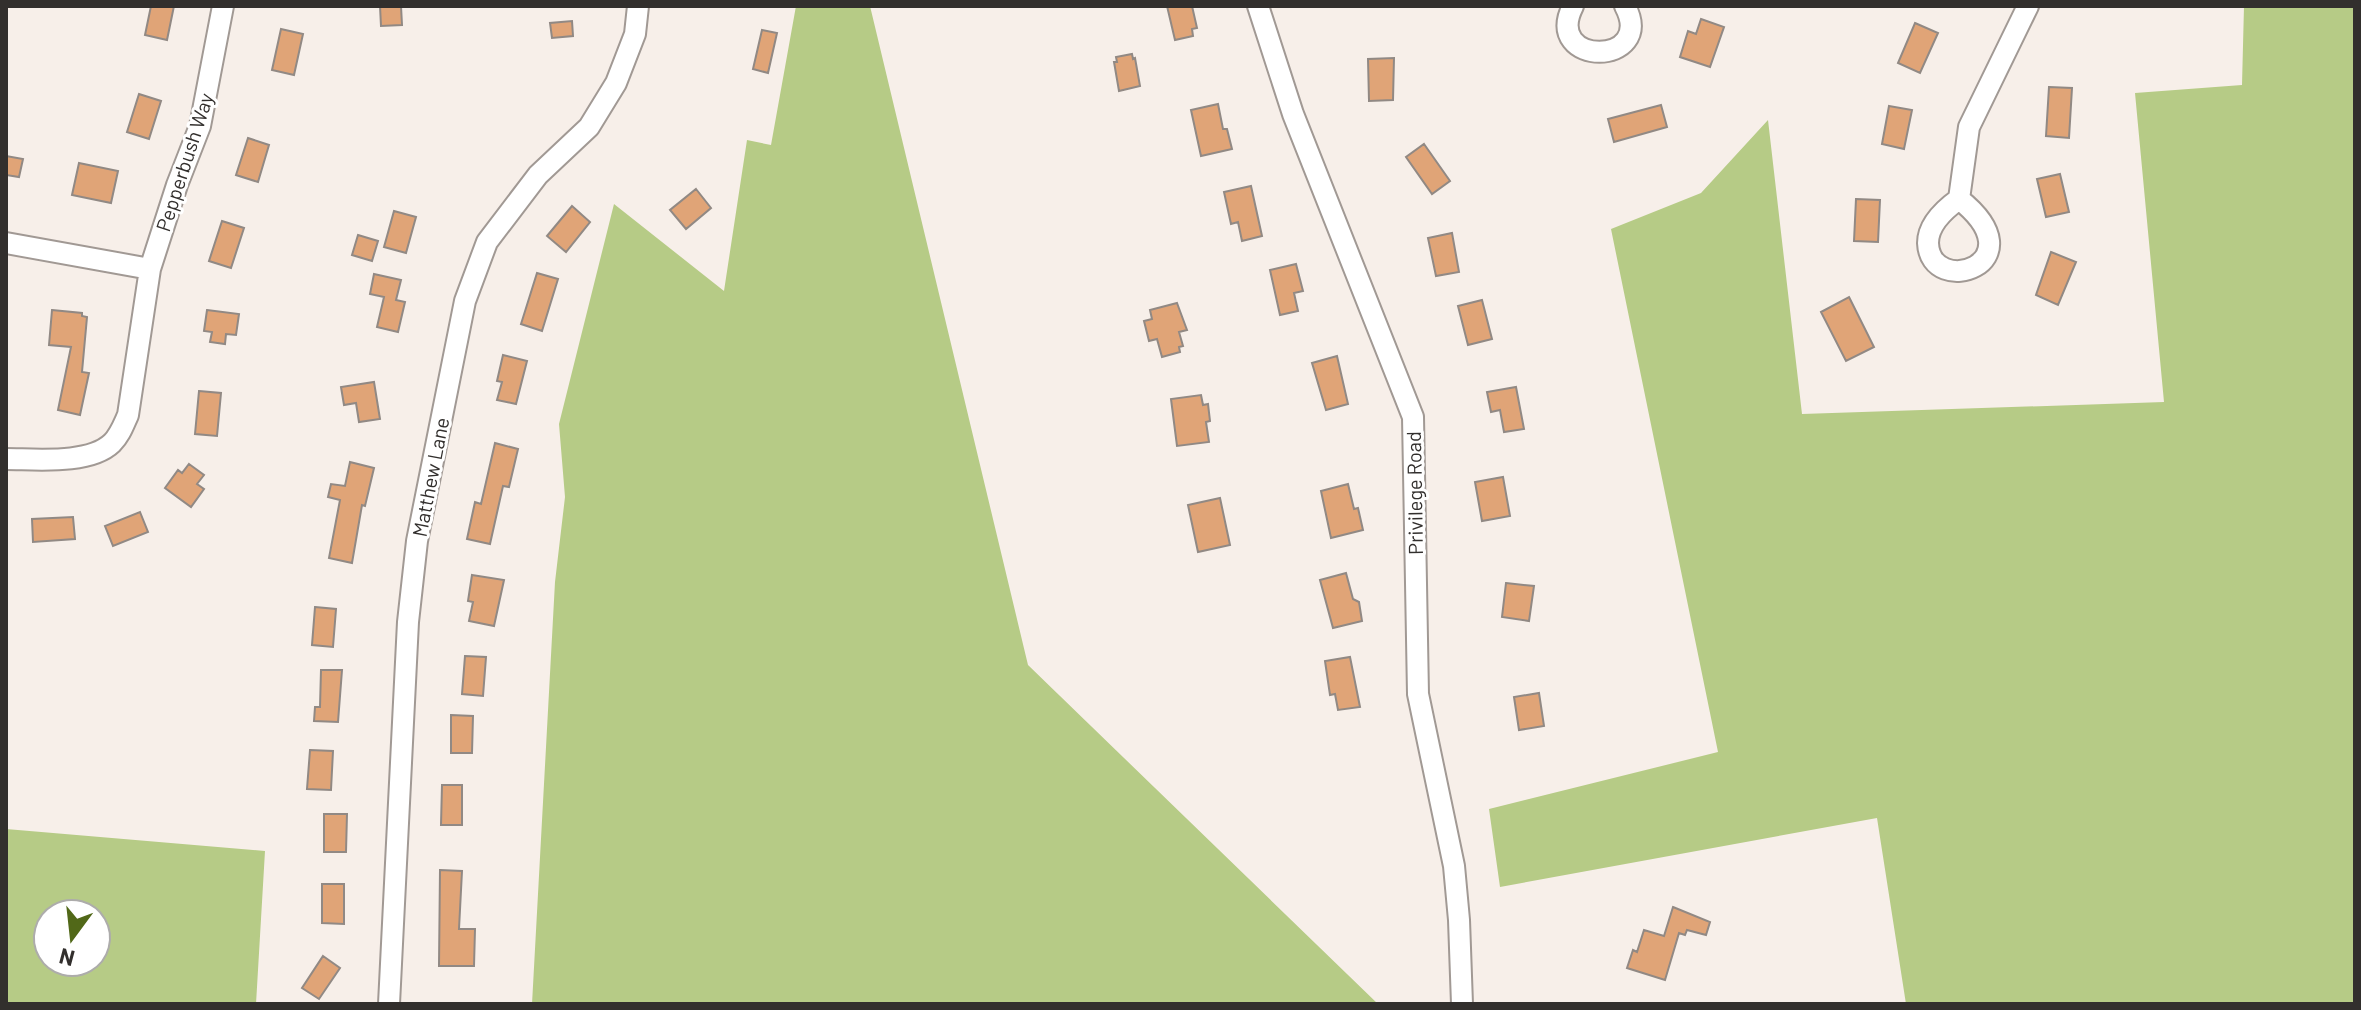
<svg xmlns="http://www.w3.org/2000/svg" width="2361" height="1010" font-family="Barlow,sans-serif">
<style>
.forest{fill:#b6cb86;fill-rule:evenodd}
.building{fill:#e0a477;stroke:#918984;stroke-width:2}
.lines{fill:none;stroke-linecap:round;stroke-linejoin:round}
.minor-casing{stroke:#a19994;stroke-width:24}
.minor{stroke:#fff;stroke-width:20}
.labels{text-anchor:middle;dominant-baseline:central;stroke-width:6;stroke-linejoin:round;paint-order:stroke}
.street-label{font-size:20px;fill:#322f2d;stroke:#fff}
</style>
<rect width="100%" height="100%" fill="#f7efe9"/>
<!-- forest -->
<path class="forest" d="M796,6H870L1028,665L1378,1004H532L555,582L565,497L559,424L614,204L724,291L747,140L771,145Z
M2244,6H2355V1004H1906L1877,818L1500,887L1489,809L1718,752L1611,229L1701,193L1768,120L1802,414L2164,402L2135,93L2242,85Z
M6,829L265,851L256,1004H6ZM48,914H96V962H48Z"/>
<!-- building -->
<path class="building" d="M151,6H174L167,40L145,35Z
M380,6H401L402,25L381,26Z
M1167,6H1192L1197,28L1192,29L1193,36L1175,40Z
M1701,19L1724,27L1710,67L1680,57L1688,31L1696,34Z
M572,21L573,36L552,38L550,23Z
M1915,23L1938,33L1920,73L1898,63Z
M281,29L303,34L294,75L272,70Z
M762,30L777,33L768,73L753,69Z
M1132,54L1133,59L1135,58L1140,86L1119,91L1114,62H1117L1116,57Z
M1394,58L1393,100L1369,101L1368,59Z
M2049,87L2072,88L2069,138L2046,136Z
M139,94L161,101L149,139L127,132Z
M1218,104L1223,129H1227L1232,149L1201,156L1191,110Z
M1661,105L1667,127L1614,142L1608,119Z
M1889,106L1912,110L1904,149L1882,144Z
M248,138L269,145L258,182L236,175Z
M1424,144L1450,181L1432,194L1406,157Z
M6,156L23,159L19,177L6,175Z
M79,163L118,171L111,203L72,195Z
M2060,174L2069,212L2046,217L2037,179Z
M1251,186L1262,236L1242,241L1238,222L1231,224L1224,192Z
M696,189L711,208L686,229L670,210Z
M1856,199L1880,200L1878,242L1854,241Z
M572,206L590,222L566,252L547,236Z
M394,211L416,217L406,253L384,247Z
M222,221L244,228L231,268L209,261Z
M1452,233L1459,272L1436,276L1428,238Z
M358,235L378,241L372,261L352,255Z
M2051,252L2076,262L2058,305L2036,295Z
M1296,264L1303,291L1294,293L1298,311L1280,315L1270,270Z
M537,273L558,279L542,331L521,324Z
M374,274L401,280L396,300L405,302L398,332L377,327L384,297L370,294Z
M1849,297L1874,347L1846,361L1821,312Z
M1482,300L1492,339L1468,345L1458,306Z
M1177,303L1187,330L1179,332L1183,346L1179,347L1180,352L1162,357L1157,339L1149,341L1144,321L1152,319L1150,310Z
M52,310L82,313V316L87,317L82,372L89,373L80,415L58,410L71,347L49,345Z
M207,310L239,314L236,335L226,334L225,344L210,342L212,332L204,331Z
M503,355L527,361L516,404L497,400L502,382L497,381Z
M1337,356L1348,404L1326,410L1312,363Z
M374,382L380,419L359,422L356,403L344,405L341,387Z
M1516,387L1524,429L1504,432L1500,410L1491,412L1487,392Z
M199,391L221,393L217,436L195,434Z
M1201,395L1203,405L1208,404L1210,421L1206,422L1209,442L1177,446L1171,399Z
M495,443L518,449L509,487L503,486L490,544L467,539L475,502L481,504Z
M350,462L374,468L365,506L362,505L352,563L329,558L340,500L328,497L331,484L345,486Z
M189,464L204,475L197,484L204,489L191,507L165,488L178,470L182,473Z
M1503,477L1510,516L1482,521L1475,482Z
M1348,484L1354,509L1358,508L1363,530L1331,538L1321,491Z
M1220,498L1230,545L1198,552L1188,505Z
M140,512L148,532L113,546L105,526Z
M73,517L75,539L33,542L32,519Z
M1346,573L1353,599L1359,602L1362,621L1333,628L1320,580Z
M472,575L504,580L494,626L469,621L473,602L468,601Z
M1506,583L1534,586L1529,621L1502,617Z
M315,607L336,609L333,647L312,645Z
M465,656L486,657L483,696L462,694Z
M1350,657L1360,707L1338,710L1335,694L1330,695L1325,661Z
M321,670H342L338,722L314,721L315,707H320Z
M1539,693L1544,726L1519,730L1514,697Z
M451,715L473,716L472,753H451Z
M310,750L333,751L331,790L307,789Z
M442,785H462V825H441Z
M324,814H347L346,852H324Z
M440,870L462,871L459,929H475L474,966H439Z
M322,884H344V924L322,923Z
M1673,907L1710,922L1706,935L1687,930L1685,935L1679,933L1665,980L1627,968L1633,950L1637,952L1644,930L1664,936Z
M323,956L340,968L319,999L302,988Z"/>
<g class="lines">
<defs>
<path id="minor" d="M1258,6L1293,114L1413,417L1418,694L1454,866L1459,920L1462,1004
M1573,6C1542,67 1657,67 1625,6
M1959,199C2041,264 1930,299 1928,243C1928,224 1945,209 1959,199L1969,127L2028,6
M6,243L150,269L128,415C123,426 120,435 112,443C89,465 35,459 6,459
M150,269L177,185L200,126L223,6
M389,1004L408,622L417,541L465,301L487,242L538,175L589,127L616,83L635,34L638,6"/>
</defs>
<!-- minor casing -->
<use href="#minor" class="minor-casing"/>
<!-- minor -->
<use href="#minor" class="minor"/>
</g>
<g class="labels">
<!-- street labels -->
<g class="street-label">
<text transform="translate(184 162) rotate(-72)">Pepperbush Way</text>
<text transform="translate(430 477) rotate(-79)">Matthew Lane</text>
<text transform="translate(1414 493) rotate(-91)">Privilege Road</text>
</g>
</g>
<!-- border -->
<rect width="2361" height="1010" fill="none" stroke="#322f2d" stroke-width="16"/>
<!-- north arrow -->
<g transform="translate(72 938) rotate(195)"><circle r="38" fill="#ffffff" stroke="#adacab" stroke-width="2"/>
<path d="M0-6L14 30L0 20L-14 30Z" fill="#516818"/>
<text y="-12" font-size="22" font-weight="bold" text-anchor="middle" fill="#322f2d">N</text>
</g>
</svg>
